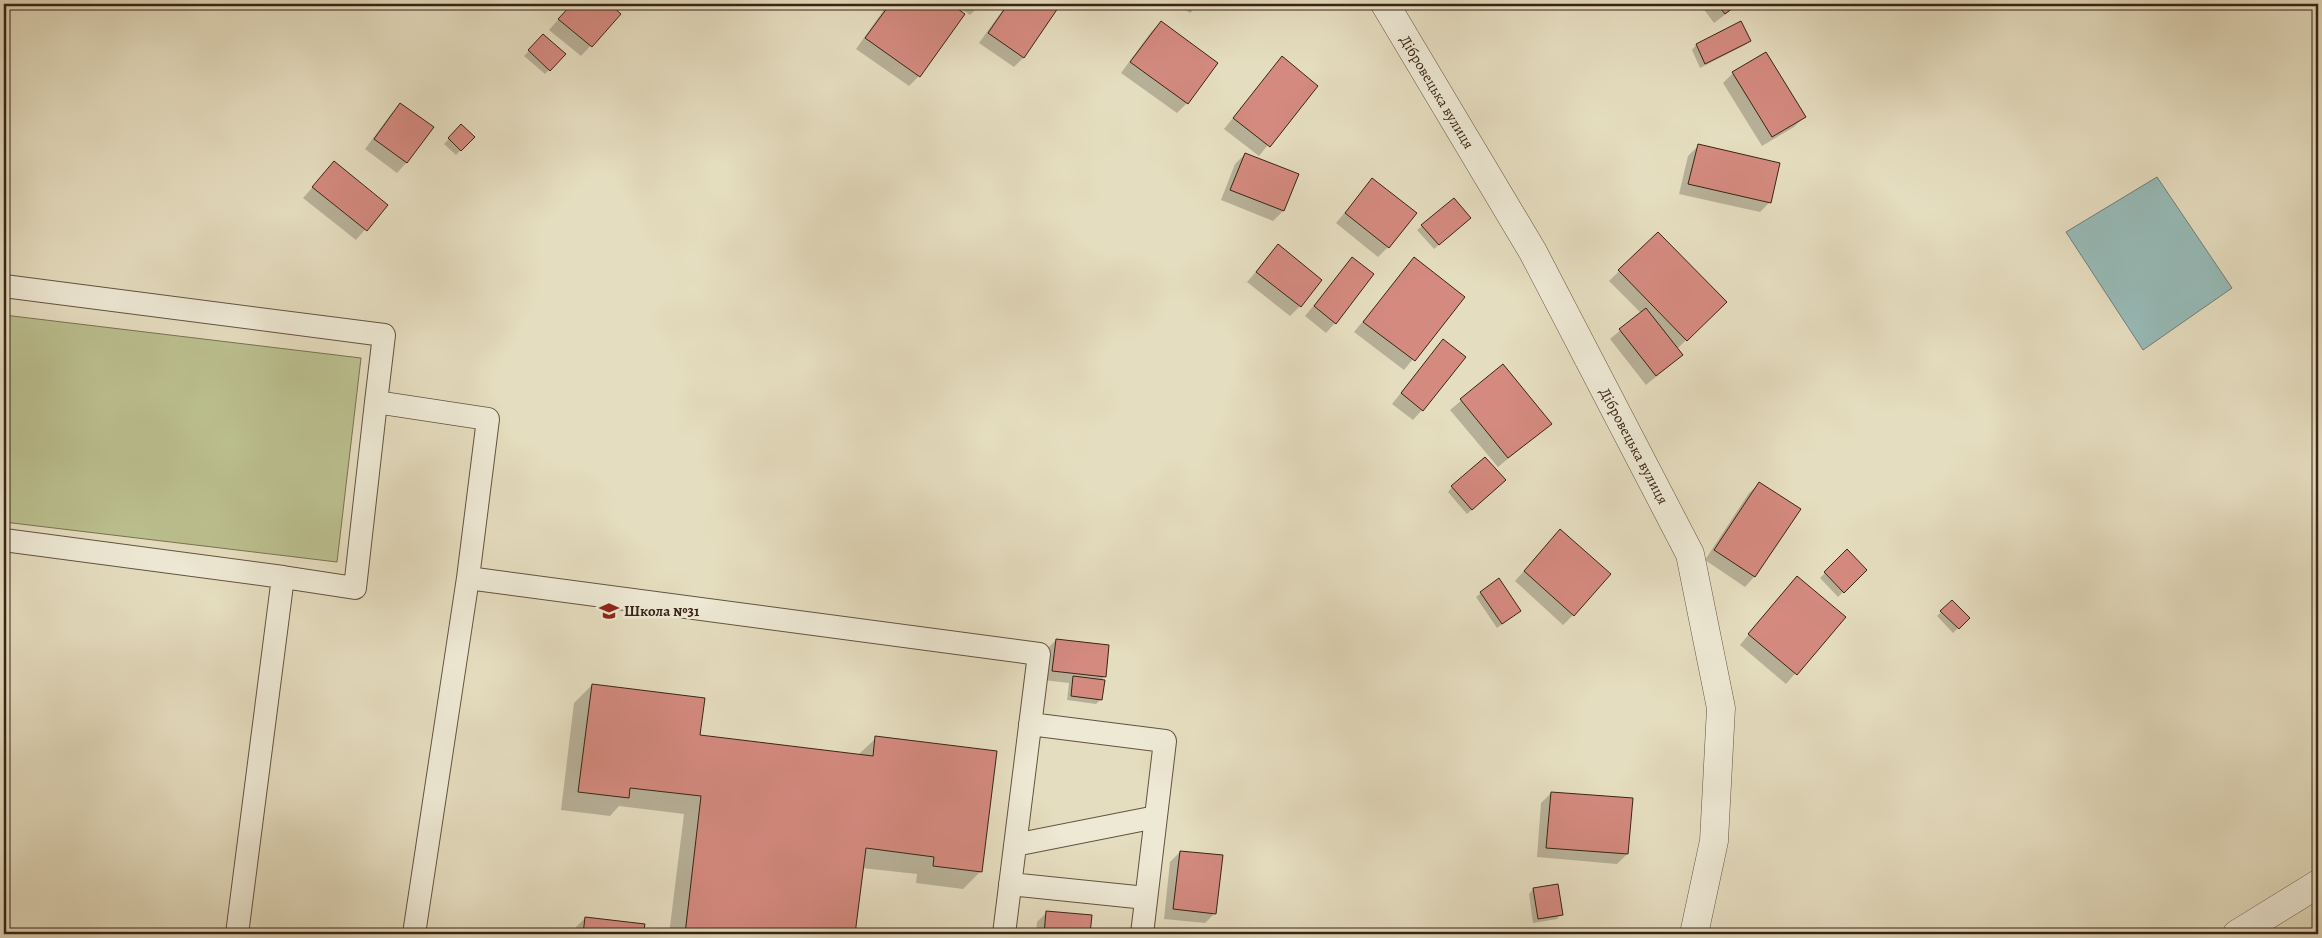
<svg xmlns="http://www.w3.org/2000/svg" width="2322" height="938" font-family="Alegreya,serif">
<style>
.green{fill:#bbbf8e;stroke:#7a7252}
.water{fill:#97bbb8;stroke:#717f77}
.shadow{fill:#0003}
.building{fill:#d48a7f;stroke:#392415}
.lines{fill:none;stroke-linecap:round;stroke-linejoin:round}
.lane-casing{stroke:#645240;stroke-width:24}
.street-casing{stroke:#645240;stroke-width:29}
.lane{stroke:#eee9d5;stroke-width:22}
.street{stroke:#eee9d5;stroke-width:28}
.labels{text-anchor:middle;dominant-baseline:central;stroke-width:5;stroke-linejoin:round;paint-order:stroke}
.street-label{font-size:15px;fill:#392415;stroke:#eee9d5}
.poi-label{font-size:15px;font-weight:bold;fill:#392415;stroke:#eee9d5;text-anchor:start}
</style>
<rect width="100%" height="100%" fill="#e5ddbf"/>
<filter id="stains"><feTurbulence type="fractalNoise" baseFrequency=".004" numOctaves="4"/><feColorMatrix values="0 0 0 0 .2 0 0 0 0 .09 0 0 0 0 .02 0 0 0 .5 -.17"/></filter>
<radialGradient id="worn" r=".72"><stop offset=".6" stop-color="#630" stop-opacity="0"/><stop offset="1" stop-color="#630" stop-opacity=".3"/></radialGradient>
<!-- green -->
<path class="green" d="M4,315L361,358L337,562L4,522Z"/>
<!-- water -->
<path class="water" d="M2157,177L2232,288L2143,350L2066,232Z"/>
<!-- shadow -->
<path class="shadow" d="M572,4H608L620,14L581,56L549,30Z
M888,4H949L963,14L919,76L909,86L856,49Z
M955,4H981L970,15Z
M1007,4H1050L1056,8L1024,57L1014,67L979,43Z
M1178,4H1199L1190,13Z
M1610,4H1621L1614,9Z
M1700,4H1739L1714,23Z
M1161,22L1216,63L1187,103L1177,113L1121,73L1151,32Z
M1741,23L1750,40L1745,45L1700,68L1692,50L1696,45Z
M544,35L564,54L545,74L524,56Z
M1282,58L1316,86L1259,156L1224,129Z
M1733,73L1804,117L1794,127L1762,146L1723,83Z
M401,104L432,128L406,163L397,173L365,149L391,114Z
M461,126L473,137L456,155L444,144Z
M1698,146L1770,202L1760,212L1679,194L1688,156Z
M1245,154L1297,175L1283,211L1273,221L1221,200L1235,164Z
M334,163L386,205L356,240L303,198Z
M1372,180L1388,247L1378,257L1336,223Z
M1465,223L1434,249L1417,230L1422,226Z
M1658,233L1725,302L1677,349L1682,355L1646,385L1610,339L1641,313L1609,281Z
M1278,246L1300,306L1290,316L1247,282Z
M1352,259L1335,323L1326,333L1305,316Z
M1414,259L1463,297L1404,370L1354,332Z
M1443,340L1422,410L1413,420L1392,404Z
M1503,365L1550,424L1498,467L1450,410Z
M1759,484L1799,510L1754,577L1745,587L1705,560L1749,493Z
M1500,485L1467,514L1448,492L1452,487Z
M1550,541L1573,615L1563,625L1515,581Z
M1847,551L1866,570L1838,597L1820,578Z
M1787,588L1844,617L1786,684L1740,645Z
M1481,593L1515,615L1497,628L1476,597Z
M1952,601L1968,618L1953,633L1937,616Z
M1056,640L1105,676L1101,680V699L1096,704L1067,700L1069,683L1043,680L1046,650Z
M592,685L699,736L858,755L876,738L981,871L963,889L916,883L917,874L862,868L854,934H669L684,814L619,806L610,816L561,810L574,703Z
M1551,793L1627,854L1617,864L1537,857L1541,803Z
M1180,852L1215,913L1205,923L1164,919L1170,862Z
M1533,889L1561,914L1557,919L1533,923L1529,894Z
M1047,912L1091,917L1089,934H1036L1037,922Z
M585,918L643,925L642,934H569Z"/>
<!-- building -->
<path class="building" d="M572,4H610L621,14L592,47L558,19Z
M890,4H951L965,14L920,77L865,38Z
M1008,4H1052L1058,8L1024,58L988,33Z
M1189,4H1200L1196,9Z
M1717,4H1738L1725,14Z
M1161,21L1218,63L1188,104L1130,62Z
M1741,21L1751,41L1705,64L1696,44Z
M543,34L566,54L550,71L528,50Z
M1766,52L1806,117L1772,137L1732,72Z
M1282,56L1318,86L1270,147L1233,118Z
M400,103L434,127L407,163L374,139Z
M461,124L475,137L461,151L448,138Z
M1698,144L1780,163L1771,203L1688,184Z
M1245,153L1299,174L1284,211L1230,190Z
M334,161L388,205L367,231L312,187Z
M1372,178L1417,213L1389,248L1345,213Z
M1454,198L1471,218L1439,245L1421,225Z
M1658,232L1727,302L1687,341L1618,270Z
M1278,244L1322,280L1301,307L1256,272Z
M1352,257L1374,274L1336,324L1314,306Z
M1414,257L1465,297L1415,361L1363,322Z
M1646,308L1683,355L1656,376L1619,329Z
M1443,339L1466,357L1423,411L1401,393Z
M1503,364L1552,424L1508,458L1460,399Z
M1485,457L1506,480L1472,510L1451,486Z
M1759,482L1801,509L1755,577L1714,550Z
M1560,529L1611,574L1574,616L1524,571Z
M1847,549L1867,570L1844,593L1824,572Z
M1797,576L1846,617L1797,675L1748,634Z
M1499,578L1521,611L1502,624L1480,592Z
M1952,600L1970,618L1959,629L1940,611Z
M1056,639L1109,645L1106,677L1052,671Z
M1073,676L1105,680L1102,700L1071,696Z
M592,684L705,698L700,735L873,756L875,736L997,751L982,872L933,866L934,857L866,848L855,934H685L701,796L630,788L629,798L578,792Z
M1551,792L1633,798L1628,854L1546,848Z
M1180,851L1223,855L1216,914L1173,909Z
M1558,884L1563,915L1538,919L1533,888Z
M1046,911L1092,915L1090,934H1044Z
M585,917L645,924L643,934H583Z"/>
<g class="lines">
<defs>
<path id="lane" d="M4,286L384,335L376,402L488,419L468,578L1039,654L1004,934
M4,540L283,577L237,934
M283,577L355,588L376,402
M1030,724L1165,741L1142,934
M1015,845L1156,817
M1010,884L1146,898
M414,934L468,578"/>
<path id="street" d="M1385,4L1533,252L1690,554L1721,708L1714,841L1694,934
M2237,934L2318,884"/>
</defs>
<!-- lane casing -->
<use href="#lane" class="lane-casing"/>
<!-- street casing -->
<use href="#street" class="street-casing"/>
<!-- lane -->
<use href="#lane" class="lane"/>
<!-- street -->
<use href="#street" class="street"/>
</g>
<!-- icons -->
<defs>
<symbol id="school-bare" viewBox="-9 -9 18 18"><path d="M0-5L7-2L0 1L-7-2ZM-4 1L0 2.5L4 1V4Q0 6-4 4Z" fill="#8f2418" stroke="#eee9d5" stroke-width="2.5" paint-order="stroke"/></symbol>
</defs>
<g fill-rule="evenodd">
<use href="#school-bare" x="595" y="597" width="28" height="28"/>
</g>
<g class="labels">
<!-- street labels -->
<g class="street-label">
<text transform="translate(1437 92) rotate(59)">Дібровецька вулиця</text>
<text transform="translate(1634 446) rotate(62)">Дібровецька вулиця</text>
</g>
<!-- poi labels -->
<g class="poi-label">
<text x="624" y="611">Школа №31</text>
</g>
</g>
<!-- margin -->
<rect width="2322" height="938" fill="none" stroke="#e5ddbf" stroke-width="20"/>
<rect x="5" y="5" width="2312" height="928" fill="none" stroke="#392415" stroke-width="2.5"/>
<rect x="10" y="10" width="2302" height="918" fill="none" stroke="#392415"/>
<rect width="100%" height="100%" filter="url(#stains)"/>
<rect width="100%" height="100%" fill="url(#worn)"/>
</svg>
